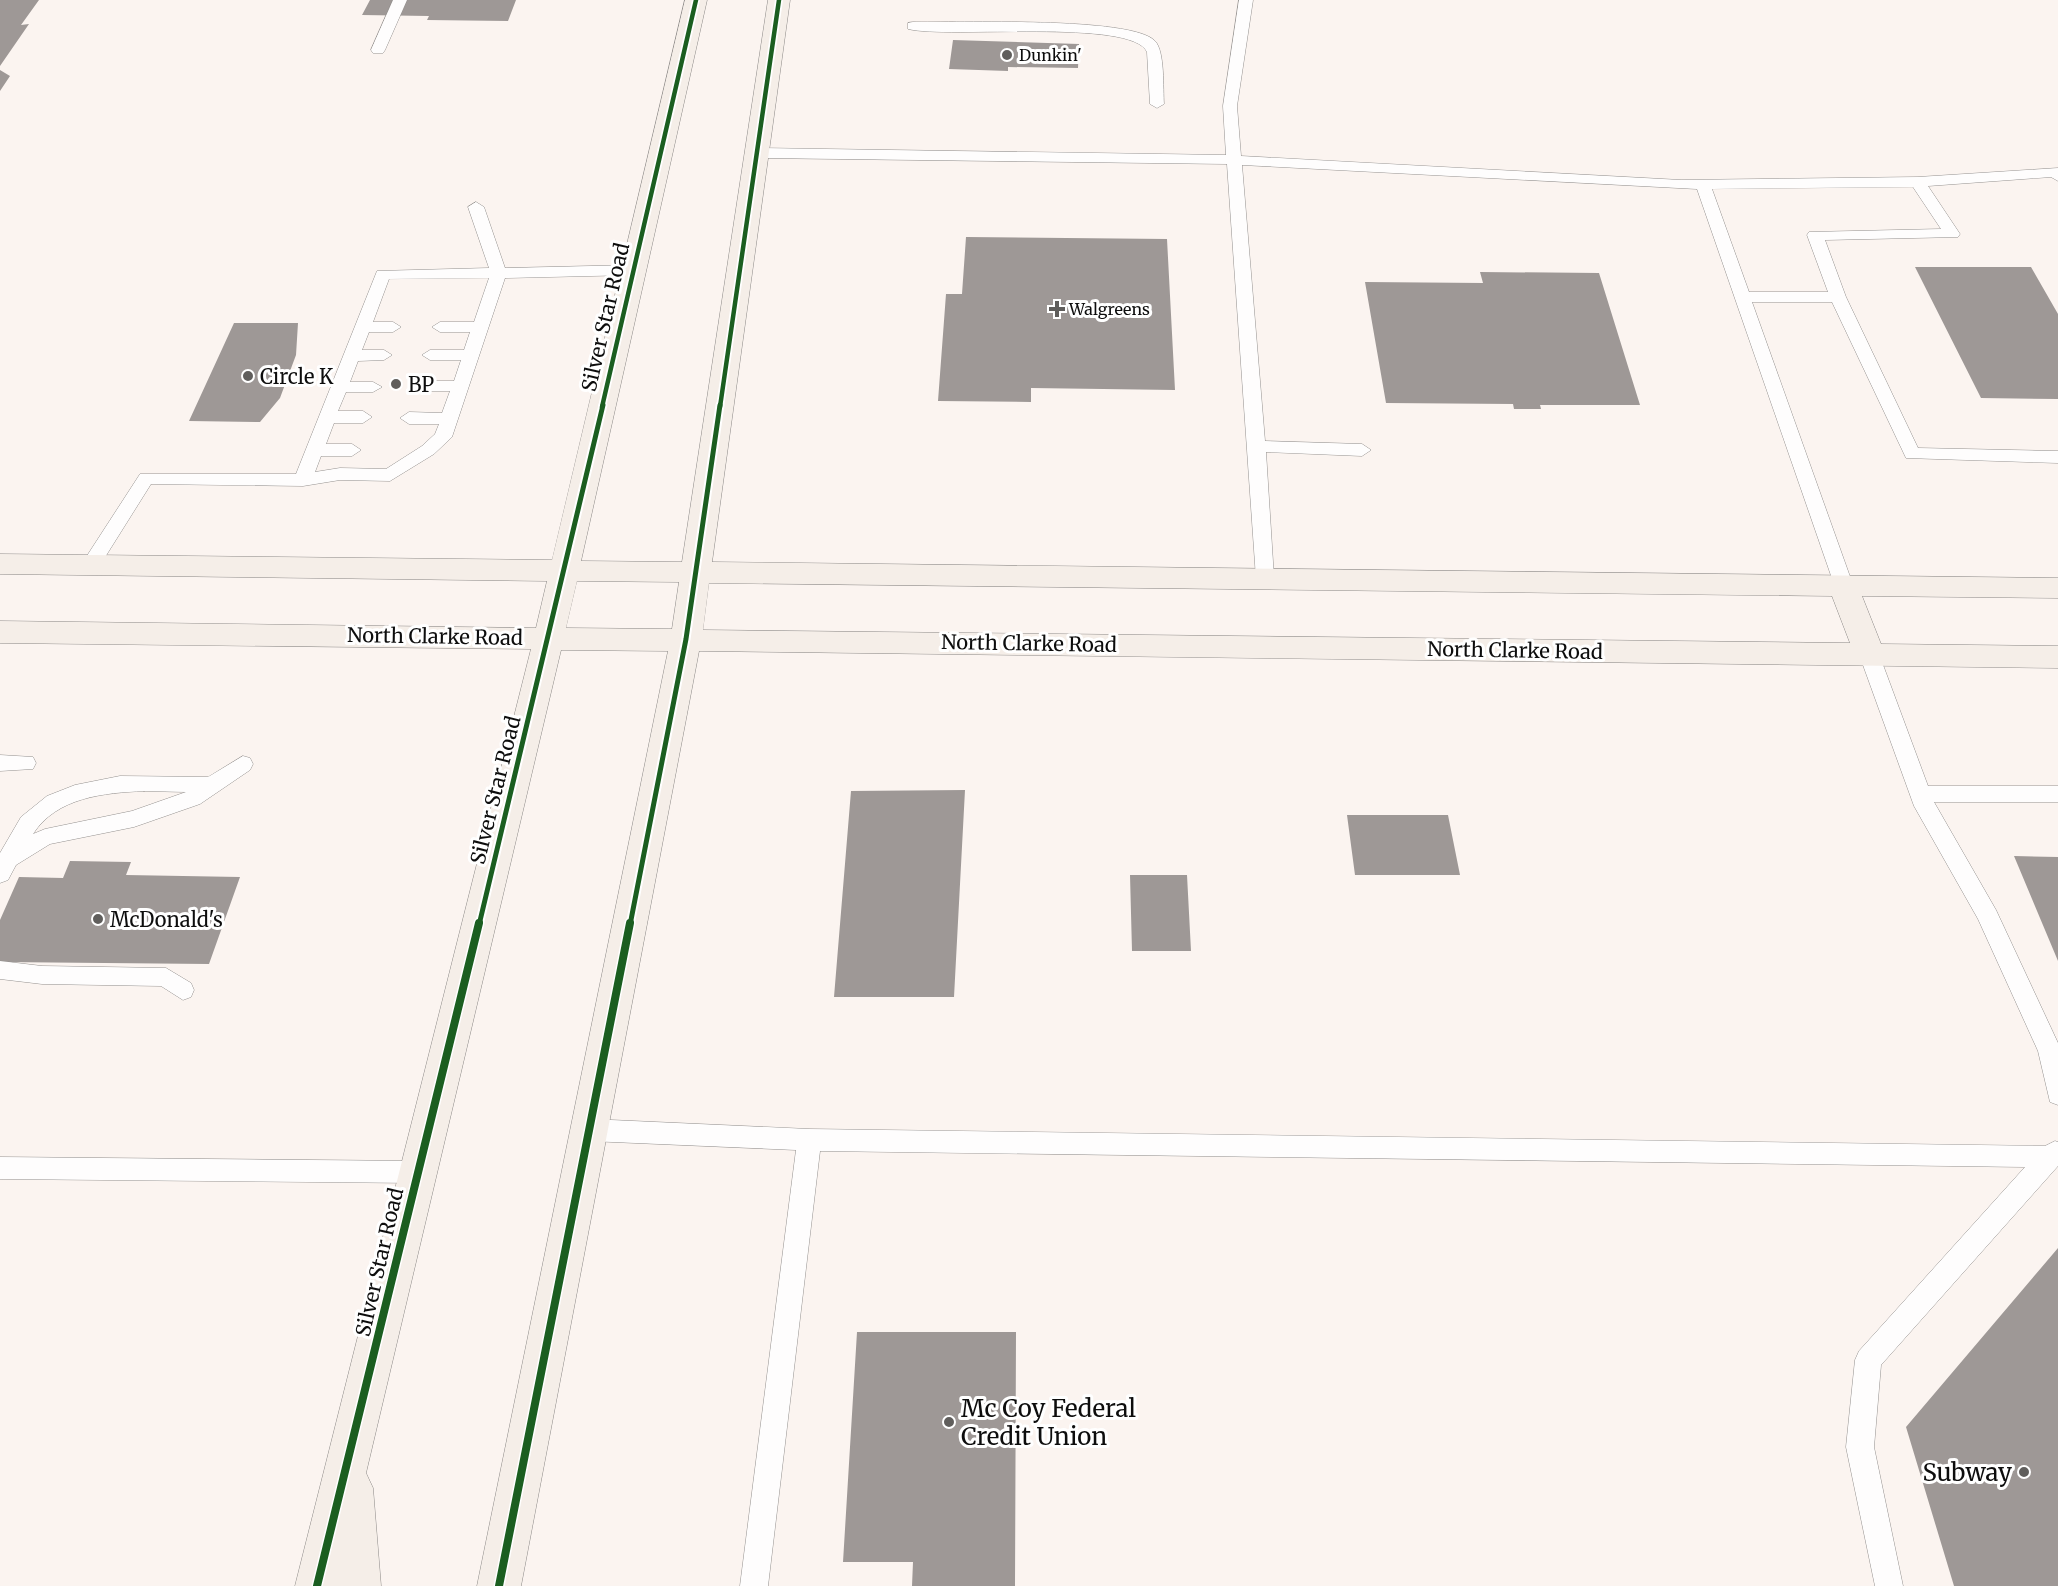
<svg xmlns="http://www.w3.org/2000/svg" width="2058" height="1586" font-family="Merriweather,serif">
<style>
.building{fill:#9e9896}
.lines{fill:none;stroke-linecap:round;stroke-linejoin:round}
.lane-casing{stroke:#94918f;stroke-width:1}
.secondary-casing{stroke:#8b8886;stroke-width:1}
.lane{fill:#fefdfd;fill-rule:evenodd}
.secondary{fill:#f5eee8;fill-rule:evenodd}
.cycleway-far2-casing{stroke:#fff;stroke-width:8}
.cycleway-far1-casing{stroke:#fff;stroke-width:9}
.cycleway-casing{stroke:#fff;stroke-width:11}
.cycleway-far2{stroke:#1b5e20;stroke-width:4.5}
.cycleway-far1{stroke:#1b5e20;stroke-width:5}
.cycleway{stroke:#1b5e20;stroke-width:8}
.poi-dot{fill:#605e5c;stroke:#fff;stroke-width:2}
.labels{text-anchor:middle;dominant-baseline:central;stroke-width:6;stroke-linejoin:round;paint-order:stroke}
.far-poi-label{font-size:16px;fill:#0d0d0d;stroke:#fff;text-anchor:start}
.street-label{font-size:20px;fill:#0d0d0d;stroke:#fff}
.poi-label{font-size:20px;fill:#0d0d0d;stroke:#fff;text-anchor:start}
.near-poi-label{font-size:24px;fill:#0d0d0d;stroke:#fff;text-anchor:start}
</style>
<rect width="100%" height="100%" fill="#fbf4f0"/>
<!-- building -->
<path class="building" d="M0,0H39L21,25L29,24L0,66Z
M370,0H516L508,21L427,20L429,16L362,15Z
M953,40L1079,44L1078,68L1008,67V71L949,69Z
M0,70L10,76L0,91Z
M966,237L1167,239L1175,390L1031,388V402L938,401L946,294H962Z
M1915,267H2031L2058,314V399L1981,398Z
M1480,272L1599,273L1640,405H1540L1541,409H1514L1513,404L1386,403L1365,282L1483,283Z
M234,323H298L296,355L280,398L260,422L189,421Z
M965,790L954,997H834L851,791Z
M1347,815H1448L1460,875H1355Z
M2014,856L2058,857V961Z
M70,861L131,862L126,875L240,877L209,964L0,962V920L19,877L63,878Z
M1130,875H1187L1191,951H1132Z
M2058,1248V1586H1954L1906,1427Z
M857,1332H1016L1015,1586H912L913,1562H843Z"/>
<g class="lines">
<defs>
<path id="lane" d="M393,0H407L385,50L383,53H373L371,50Z
M1239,0H1253L1237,106L1241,156L1681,180L1918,177L2058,168V181L2051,177L1928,186L1960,234L1958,237L1825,240L1846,297L1918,448L2058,451V463L1906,458L1832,302H1752L1853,585L1850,590H1836L1697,189L1242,165L1265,441L1362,444L1371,450L1362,456L1266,452L1274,578L1272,583H1258L1256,578L1227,164L757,158L749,153L757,148L1226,155L1223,106ZM1913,187L1941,229L1809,232L1807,235L1828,292H1749L1712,189Z
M913,22C954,23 1132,16 1155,41C1165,51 1163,89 1164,104L1157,108L1150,104L1147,52C1132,18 948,39 908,29V23Z
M476,202L484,207L505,268L633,265L641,270L633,275L505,278L452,437L434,454L390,481L340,480L303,486L151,484L97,570H83L81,565L140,474H296L377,271L489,268L468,207ZM489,278L474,322H440L432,327L440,332H470L464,350H430L422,355L430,360H461L454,381H422L413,386L422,391H450L442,413L409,412L400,418L409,424H439L435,434L422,446L386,469L340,468L315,472L321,456H352L361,450L352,444H326L334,423H363L372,417L363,411H338L346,392H373L382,387L373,382H350L358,361L384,360L392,355L384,350H362L369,332H393L401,327L393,322H373L389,279Z
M1869,647L1876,649L1879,654L1928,786H2058V802H1934L1996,910L2058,1043V1105L2050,1102L2038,1051L1978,919L1914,806L1859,654L1862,649Z
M0,755L33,757L36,763L33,769L0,771Z
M243,756L250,758L253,764L250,770L200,804L134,827L50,844L16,865L8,880L0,883V853L21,817L47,796L75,785L120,776L208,777ZM144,791L186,792L132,811L45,829L33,834C57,797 104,793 144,791Z
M0,961L42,966L166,968L191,983L194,990L191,997L183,1000L161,986L42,984L0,979Z
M589,1119L809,1129L2045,1146L2055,1141L2058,1142V1166L1881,1365L1874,1447L1903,1586H1875L1846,1447L1855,1360L1859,1351L2025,1167L820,1151L768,1586H740L796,1150L589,1141L580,1138L577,1130L580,1122Z
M0,1157L418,1161L427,1164L430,1172L427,1180L418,1183L0,1179Z"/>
<path id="secondary" d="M685,0H707L581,561L682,562L768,0H790L712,562L2058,578V598L1862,596L1881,644L2058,646V668L699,651L521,1586H477L668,651L561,650L366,1473L373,1488L381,1586H295L531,649L0,643V621L536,628L547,581L0,574V554L552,560ZM577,581L679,582L672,629L566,628ZM709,583L1832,596L1850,643L703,630Z"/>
</defs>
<!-- lane casing -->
<use href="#lane" class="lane-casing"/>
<!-- secondary casing -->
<use href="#secondary" class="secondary-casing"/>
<!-- lane -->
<use href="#lane" class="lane"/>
<!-- secondary -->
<use href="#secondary" class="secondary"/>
<defs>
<path id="cycleway-far2" d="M602,407L696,0
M720,407L779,0"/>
<path id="cycleway-far1" d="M479,925L603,405
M630,925L686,639L720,405"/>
<path id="cycleway" d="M317,1586L479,923
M499,1586L630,923"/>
</defs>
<!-- cycleway-far2 casing -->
<use href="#cycleway-far2" class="cycleway-far2-casing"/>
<!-- cycleway-far1 casing -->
<use href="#cycleway-far1" class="cycleway-far1-casing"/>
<!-- cycleway casing -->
<use href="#cycleway" class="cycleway-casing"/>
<!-- cycleway-far2 -->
<use href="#cycleway-far2" class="cycleway-far2"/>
<!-- cycleway-far1 -->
<use href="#cycleway-far1" class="cycleway-far1"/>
<!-- cycleway -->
<use href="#cycleway" class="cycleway"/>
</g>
<!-- markers -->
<g class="poi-dot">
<circle cx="1007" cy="55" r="6"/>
<path d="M1054 300h6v6h6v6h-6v6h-6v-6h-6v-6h6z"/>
<circle cx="248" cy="376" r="6"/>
<circle cx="396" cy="384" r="6"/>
<circle cx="98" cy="919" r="6"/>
<circle cx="949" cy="1422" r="6"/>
<circle cx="2024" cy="1472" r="6"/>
</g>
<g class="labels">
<!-- far-poi labels -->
<g class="far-poi-label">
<text x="1019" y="55">Dunkin'</text>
<text x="1069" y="309">Walgreens</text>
</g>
<!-- street labels -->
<g class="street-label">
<text transform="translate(605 317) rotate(-77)">Silver Star Road</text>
<text transform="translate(435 636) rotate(1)">North Clarke Road</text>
<text transform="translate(1029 643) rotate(1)">North Clarke Road</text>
<text transform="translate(1515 650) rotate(1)">North Clarke Road</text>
<text transform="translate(495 790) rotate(-76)">Silver Star Road</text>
<text transform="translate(379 1262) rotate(-77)">Silver Star Road</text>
</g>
<!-- poi labels -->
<g class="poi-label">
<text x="260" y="376">Circle K</text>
<text x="408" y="384">BP</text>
<text x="110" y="919">McDonald's</text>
</g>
<!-- near-poi labels -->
<g class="near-poi-label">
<text x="961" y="1408">Mc Coy Federal<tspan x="961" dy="28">Credit Union</tspan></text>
<text x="2012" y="1472" text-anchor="end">Subway</text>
</g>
</g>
</svg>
